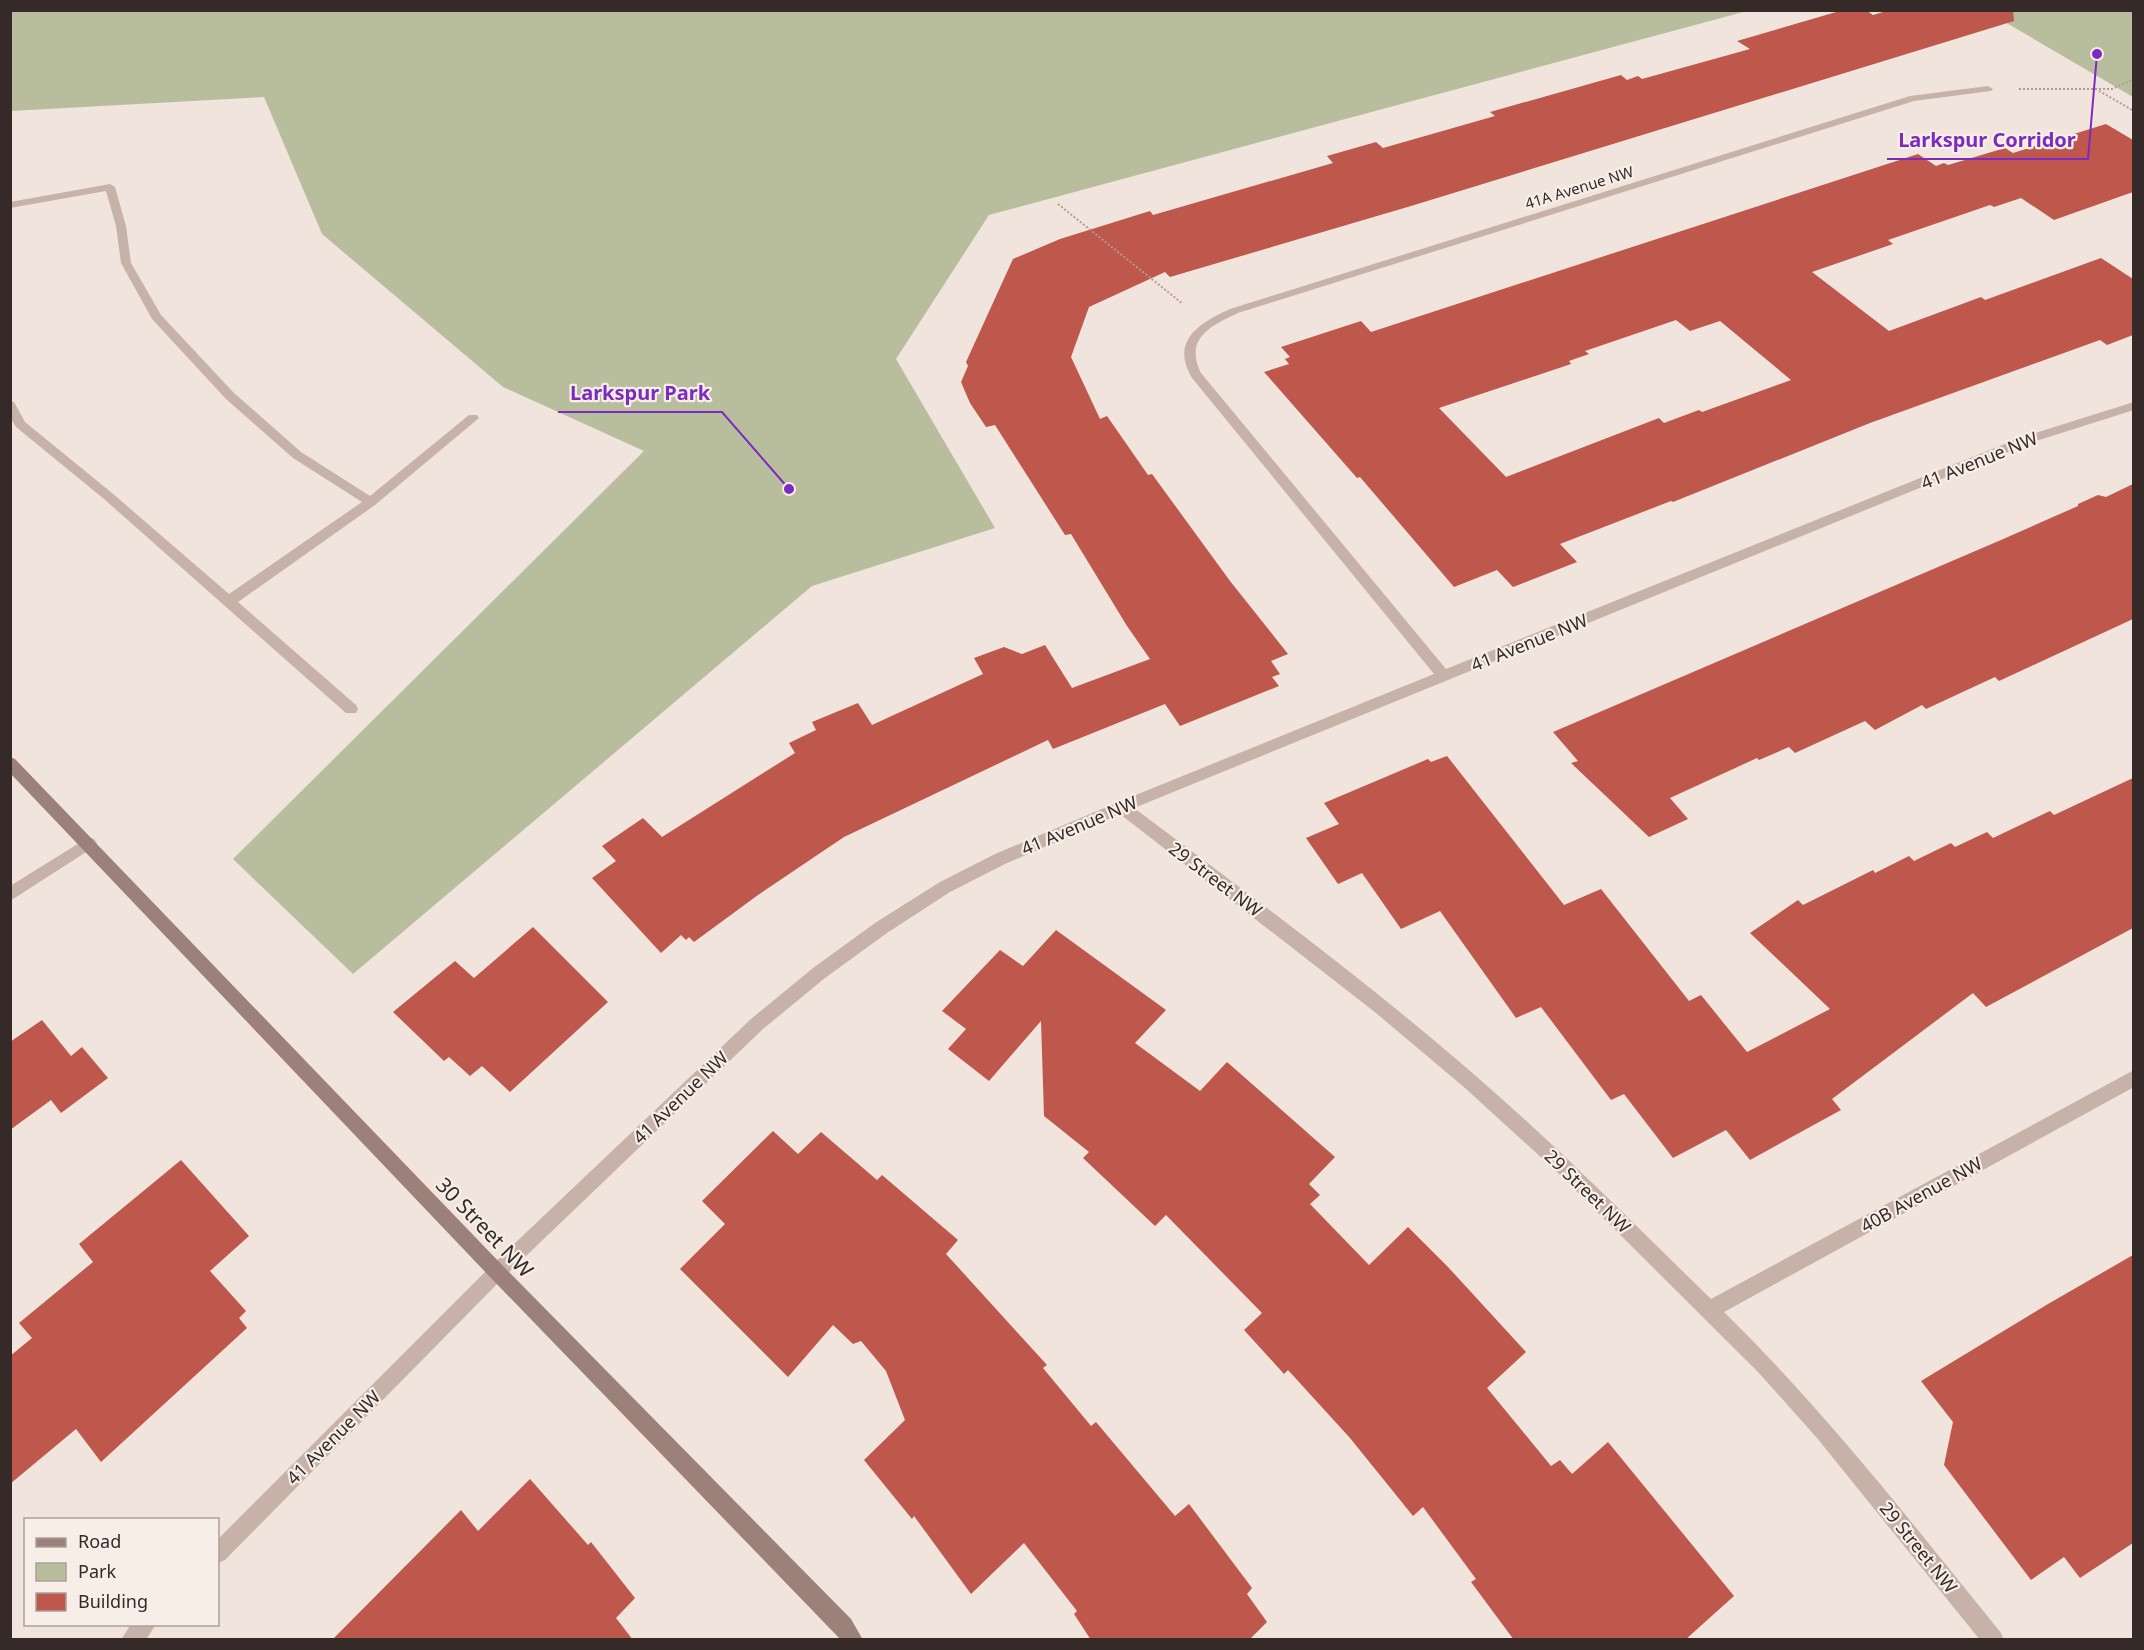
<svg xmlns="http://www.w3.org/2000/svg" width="2144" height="1650" font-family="'Noto Sans',sans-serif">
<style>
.green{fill:#b8be9d}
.building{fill:#be574c;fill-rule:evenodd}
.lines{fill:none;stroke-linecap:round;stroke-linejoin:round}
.path{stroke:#b39c93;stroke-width:2;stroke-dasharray:2 2;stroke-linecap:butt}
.street{fill:#c7b2a9;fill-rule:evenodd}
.secondary{fill:#9b817a;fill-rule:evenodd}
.labels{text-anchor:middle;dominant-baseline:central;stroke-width:4.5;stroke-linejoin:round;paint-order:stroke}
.far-street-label{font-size:15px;fill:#352a28;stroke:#f8eee8}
.street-label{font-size:18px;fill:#352a28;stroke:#f8eee8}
.near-street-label{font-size:21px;fill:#352a28;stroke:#f8eee8}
.leader{fill:none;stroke:#7b2cbf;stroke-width:2}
.callout-dot{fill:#7b2cbf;stroke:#f8eee8;stroke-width:2}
.callout-label{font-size:20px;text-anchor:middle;font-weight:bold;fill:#7b2cbf;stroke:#f8eee8;stroke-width:4.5;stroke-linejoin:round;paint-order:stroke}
</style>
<rect width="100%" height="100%" fill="#f0e4dc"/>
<!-- green -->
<path class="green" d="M11,10H1747V11L989,215L896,359L995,528L812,586L353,974L233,859L644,451L503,387L322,234L264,97L11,111Z
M1986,11H2133V97Z"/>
<!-- building -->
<path class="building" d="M1843,10H1866L1873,15L1890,10H2013L2014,21L1411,206L1170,277L1165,272L1089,307L1071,357L1100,419L1107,416L1148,475L1152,474L1230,581L1288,654L1271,661L1280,674L1272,677L1279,686L1180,726L1165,704L1053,749L1048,740L844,837L758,895L694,942L689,937L686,940L681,935L661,953L592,878L616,861L602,846L643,818L662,837L795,753L789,743L816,730L812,722L858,703L872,725L983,674L974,658L1004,647L1022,654L1045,645L1072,688L1150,659L1127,626L1071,534L1065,535L995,425L986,427L970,403L961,382L968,366L966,362L1013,259L1060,239L1150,211L1153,215L1333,163L1327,156L1376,142L1383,148L1495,116L1490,112L1621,75L1627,80L1638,76L1642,79L1750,49L1737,41Z
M2106,124L2133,140V192L2054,220L2021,198L1994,207L1990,205L1888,240L1893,244L1812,272L1889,331L1981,297L1985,300L2101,258L2133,279V335L2107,345L2100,340L1870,423L1673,502L1671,501L1560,544L1577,562L1513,587L1497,570L1454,587L1360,477L1357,478L1264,372L1289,364L1285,359L1290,357L1281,347L1361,321L1371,332L1918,154L1936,166L1944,163L1948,165L2005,148L2013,153ZM1676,320L1690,331L1720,321L1791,380L1702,412L1699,410L1664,423L1659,418L1506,477L1439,408L1571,364L1569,361L1589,354L1585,351Z
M2133,484V619L1999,681L1995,677L1926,709L1922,705L1875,730L1865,721L1795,753L1789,747L1759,760L1757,758L1670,798L1688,819L1649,837L1571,763L1578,761L1553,732L2001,540L2078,506V504L2098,495L2106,497Z
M1447,756L1564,905L1601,889L1689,1001L1701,995L1747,1052L1830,1009L1750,933L1798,900L1803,905L1873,870L1875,873L1909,856L1914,861L1951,843L1955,847L1987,832L1993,838L2050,811L2054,815L2133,778V928L1986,1007L1973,993L1832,1099L1841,1110L1750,1160L1726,1130L1673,1158L1624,1094L1611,1100L1541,1007L1516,1018L1440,911L1401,929L1362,873L1338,884L1306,838L1339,824L1324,803L1428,759L1431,762Z
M533,927L608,1002L510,1092L482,1066L470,1076L449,1057L444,1061L393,1012L455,961L474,978Z
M1056,930L1166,1010L1135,1043L1200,1091L1227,1062L1335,1157L1309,1184L1320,1195L1310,1204L1369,1265L1408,1227L1448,1267L1526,1352L1487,1388L1551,1466L1560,1460L1572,1474L1608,1442L1734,1596L1685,1640H1514L1471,1582L1476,1579L1423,1507L1413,1516L1350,1438L1288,1370L1284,1374L1244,1330L1262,1313L1166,1215L1155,1226L1083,1158L1089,1152L1044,1116L1041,1021L989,1081L948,1049L966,1029L942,1011L1000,950L1023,966Z
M42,1020L71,1056L82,1047L108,1078L61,1113L51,1100L10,1130V1042Z
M773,1131L798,1154L821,1132L877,1180L882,1175L958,1240L946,1254L1047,1365L1043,1368L1091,1426L1096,1422L1175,1516L1189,1504L1252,1588L1247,1594L1267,1622L1249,1640H1091L1074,1614L1077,1611L1024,1543L971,1594L914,1516L912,1519L864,1460L905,1420L886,1371L861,1341L853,1344L833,1325L788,1377L680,1269L725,1224L702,1201Z
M181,1160L249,1236L210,1271L246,1311L239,1318L247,1328L101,1462L76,1429L10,1484V1356L32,1338L19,1323L93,1262L79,1244Z
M2133,1255V1543L2080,1578L2064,1557L2031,1580L1944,1465L1953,1422L1921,1381L2048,1304Z
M530,1479L588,1545L591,1542L635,1598L616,1618L633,1640H332L461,1510L478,1531Z"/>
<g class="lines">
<!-- path -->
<path class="path" d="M2019,89H2112L2134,79
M2099,91L2134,111
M1058,204L1183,304"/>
<!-- street -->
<path class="street" d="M1988,86L1993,89L1991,91L1914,101L1238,313C1210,326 1184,339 1201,373L1446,669L2022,437L2134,402V410L2030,443L1134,808C1250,895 1368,982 1477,1077C1558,1147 1634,1224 1711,1299L2134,1070V1087L1724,1312C1825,1411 1912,1523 2001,1633L2004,1640H1980L1817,1438L1758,1372L1556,1171L1465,1088L1376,1013L1120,814L1005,864L950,892L887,933L825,978L763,1029L503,1278L225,1560L218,1563V1539L491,1266L751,1019L813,968L875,923L940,882L995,854L1116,803L1434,674L1192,378C1170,341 1199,323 1230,309L1910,96Z
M110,184L115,187L126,226L131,263L161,315L234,393L301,452L370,496L469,415H477L479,418L375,505L238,602L356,705L358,709L356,713H346L104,499L16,427L10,417V401L14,402L25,422L112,493L229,594L362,502L293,458L226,399L152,319L121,263L116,226L106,191L10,208V202Z
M89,837L94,839L97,843L94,847L10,901V886Z
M131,1624H156L146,1640H121Z"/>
<!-- secondary -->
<path class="secondary" d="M10,757L15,759L503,1266L851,1619L863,1640H841L491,1278L10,773Z"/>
</g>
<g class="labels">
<!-- far-street labels -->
<g class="far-street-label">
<text transform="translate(1579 187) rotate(-17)">41A Avenue NW</text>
</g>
<!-- street labels -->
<g class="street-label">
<text transform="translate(1979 460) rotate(-22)">41 Avenue NW</text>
<text transform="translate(1529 642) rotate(-22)">41 Avenue NW</text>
<text transform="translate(1079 825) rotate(-23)">41 Avenue NW</text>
<text transform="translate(1216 879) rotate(37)">29 Street NW</text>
<text transform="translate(680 1097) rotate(-44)">41 Avenue NW</text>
<text transform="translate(1588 1191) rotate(44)">29 Street NW</text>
<text transform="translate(1921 1194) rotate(-29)">40B Avenue NW</text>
<text transform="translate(333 1437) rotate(-45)">41 Avenue NW</text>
<text transform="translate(1919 1547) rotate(51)">29 Street NW</text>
</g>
<!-- near-street labels -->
<g class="near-street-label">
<text transform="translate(485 1227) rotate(46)">30 Street NW</text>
</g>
</g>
<!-- callouts -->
<path class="leader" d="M2097 54L2088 159H1887M789 489L722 412H558"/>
<g class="callout-dot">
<circle cx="2097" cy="54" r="6"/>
<circle cx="789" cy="489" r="6"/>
</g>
<g class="callout-label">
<text x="1987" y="147">Larkspur Corridor</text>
<text x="640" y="400">Larkspur Park</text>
</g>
<!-- border -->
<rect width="2144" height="1650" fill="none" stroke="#352a28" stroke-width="24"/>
<!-- legend -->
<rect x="24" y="1518" width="195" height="108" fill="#f8eee8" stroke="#aaa09b" stroke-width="1.5"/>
<rect x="36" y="1538" width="30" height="9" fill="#9b817a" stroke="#aaa09b" stroke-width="1.5"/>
<text x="78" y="1548" font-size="18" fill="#352a28">Road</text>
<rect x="36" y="1563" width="30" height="18" fill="#b8be9d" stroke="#aaa09b" stroke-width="1.5"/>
<text x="78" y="1578" font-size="18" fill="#352a28">Park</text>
<rect x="36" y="1593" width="30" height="18" fill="#be574c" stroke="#aaa09b" stroke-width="1.5"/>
<text x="78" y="1608" font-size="18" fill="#352a28">Building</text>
</svg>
